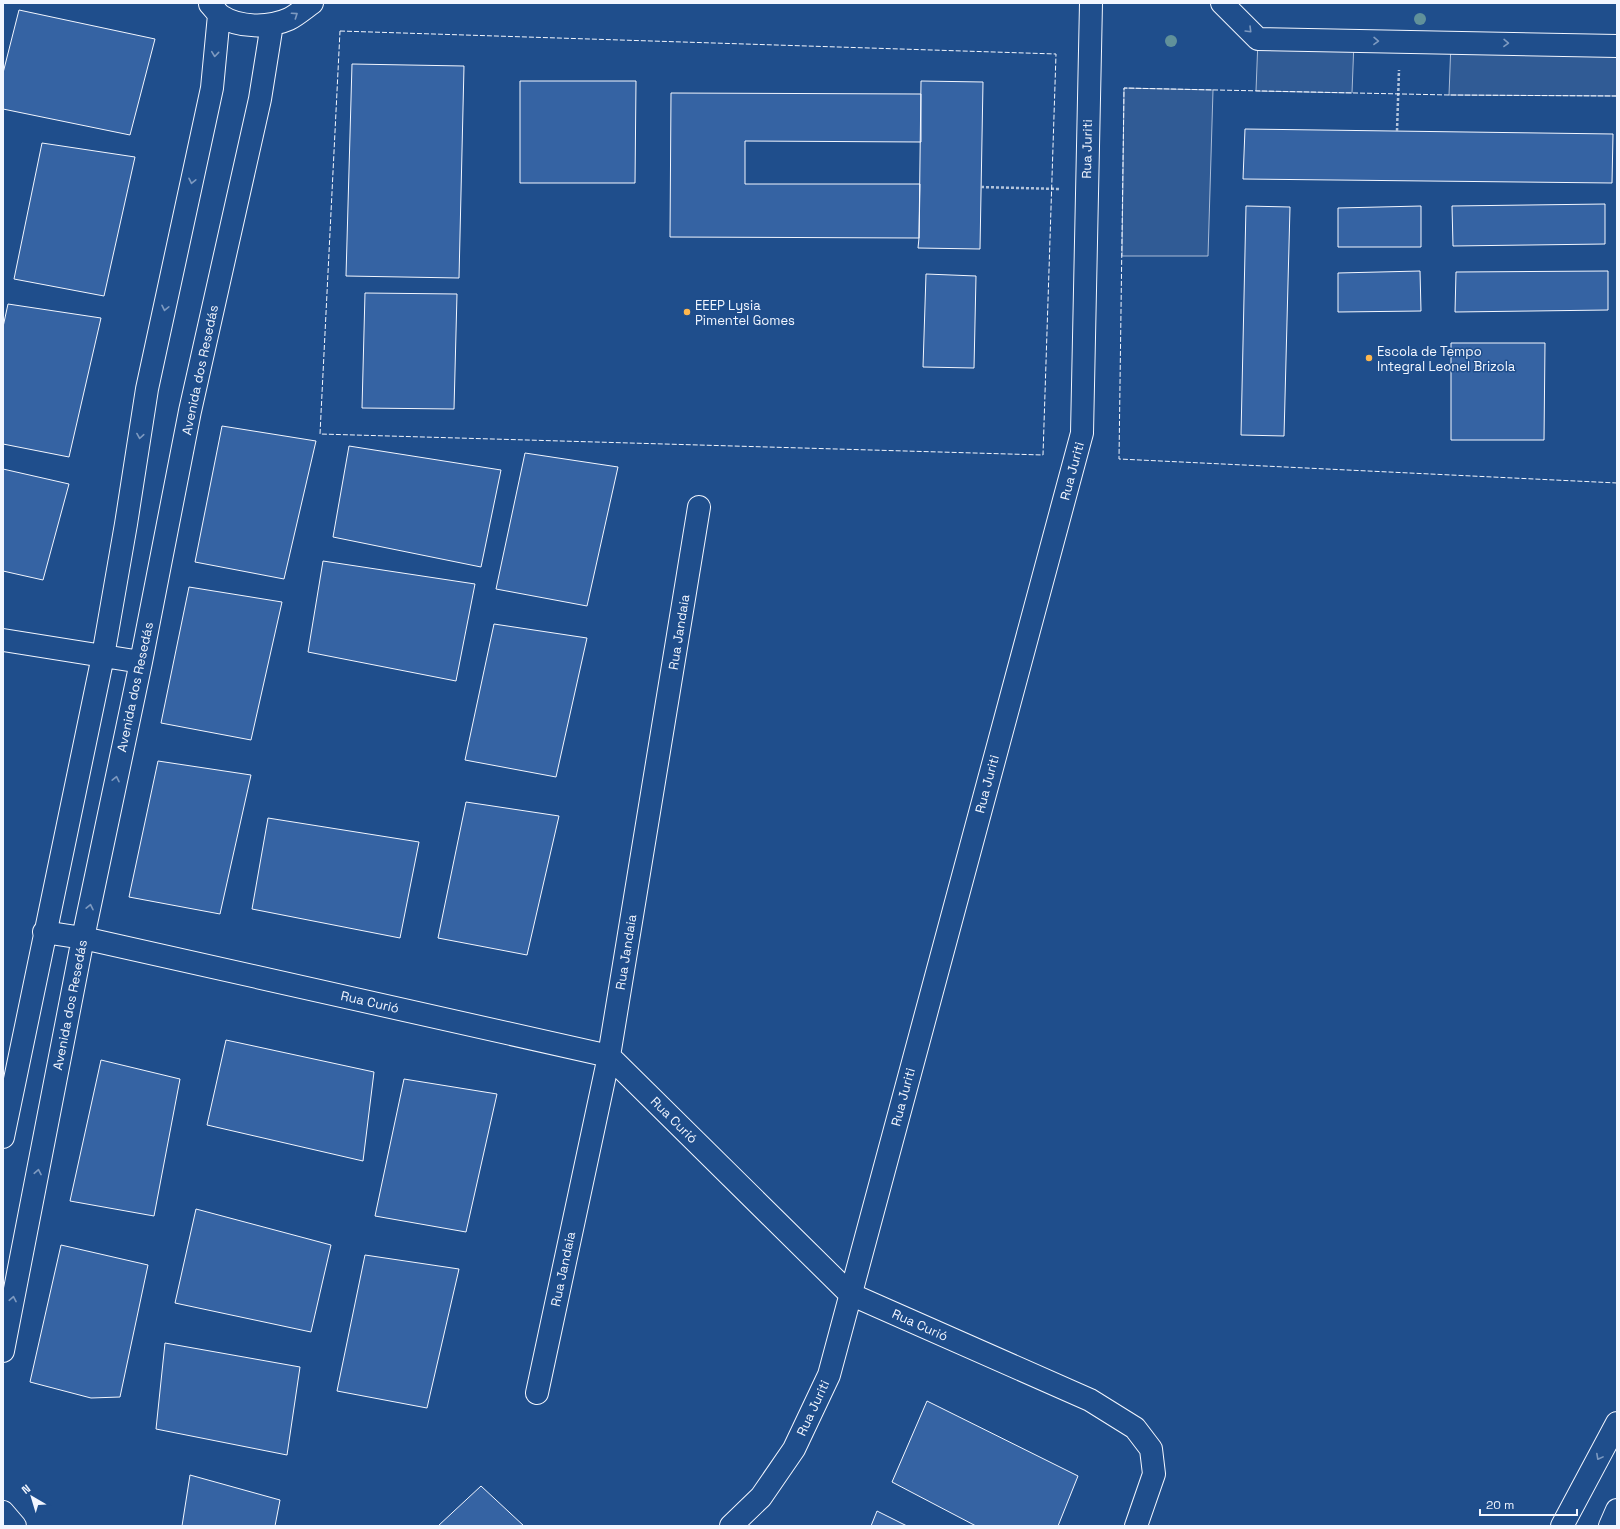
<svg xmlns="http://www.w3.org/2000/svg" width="1620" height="1529" font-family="'Space Grotesk',sans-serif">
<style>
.parking{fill:#305b95;stroke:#a8bbd7}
.building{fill:#3563a3;stroke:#f2f6ff}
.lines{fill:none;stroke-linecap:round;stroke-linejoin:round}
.minor-casing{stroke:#f2f6ff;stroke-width:24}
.path{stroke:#b3c4dc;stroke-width:2.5;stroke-dasharray:3 2;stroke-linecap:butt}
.minor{stroke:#1f4e8c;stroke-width:22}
.fence{stroke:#f2f6ff;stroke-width:1;stroke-dasharray:5 2;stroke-linecap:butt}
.tree{fill:#61919a}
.oneway{stroke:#7e9ac0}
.poi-dot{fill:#ffb74d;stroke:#1f4e8c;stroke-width:1.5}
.labels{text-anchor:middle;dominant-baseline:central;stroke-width:3;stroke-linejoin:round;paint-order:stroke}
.street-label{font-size:13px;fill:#f2f6ff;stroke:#1f4e8c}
.poi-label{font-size:13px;fill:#f2f6ff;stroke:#1f4e8c;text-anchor:start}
</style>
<rect width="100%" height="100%" fill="#1f4e8c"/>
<!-- parking -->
<path class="parking" d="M1258,39L1354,41L1352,93L1256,91Z
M1451,42L1617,46V96L1449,95Z
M1124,88L1213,90L1208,256H1122Z"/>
<!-- building -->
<path class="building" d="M19,10L155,39L130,135L3,109V73Z
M352,64L464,66L459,278L346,276Z
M520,81H636L635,183H520Z
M921,81L983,82L980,249L918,248L919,238Z
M671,93L921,94V142L745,141V184H920L919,238L670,237Z
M1245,129L1613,134L1612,183L1243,179Z
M42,143L135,157L104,296L14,279Z
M1605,204V244L1453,246L1452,206Z
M1246,206L1290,207L1284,436L1241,435Z
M1421,206V247H1338V208Z
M1420,271L1421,311L1338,312V273Z
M1608,271V310L1455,312L1456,272Z
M926,274L976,276L974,368L923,367Z
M365,293L457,294L454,409L362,408Z
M8,304L101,318L69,457L3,444V327Z
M1451,343H1545L1544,440H1451Z
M222,426L316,441L284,579L195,562Z
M349,446L501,470L481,567L333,537Z
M525,453L618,467L587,606L496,589Z
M3,469L69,484L43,580L3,571Z
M323,561L475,584L456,681L308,652Z
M189,587L282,602L251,740L161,723Z
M494,624L587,638L556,777L465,760Z
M158,761L251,775L220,914L129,897Z
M466,802L559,816L527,955L438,938Z
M268,818L419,842L400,938L252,909Z
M226,1040L374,1072L363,1161L207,1125Z
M101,1060L180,1079L154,1216L70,1201Z
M404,1079L497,1094L466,1232L375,1216Z
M196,1209L331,1245L311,1332L175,1303Z
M61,1245L148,1265L120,1397L91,1398L30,1382Z
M365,1255L459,1269L427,1408L337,1391Z
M165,1343L300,1367L287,1455L156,1429Z
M927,1401L1078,1476L1058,1526H976L892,1482Z
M190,1475L280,1500L275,1526H182Z
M481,1486L524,1526H438Z
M877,1511L907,1526H871Z"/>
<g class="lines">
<defs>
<path id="minor" d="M1222,3L1258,39L1617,46
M210,4C214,8 217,13 221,16C239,28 269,28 289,19C297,15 305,8 312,3
M3,640L141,662
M44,932L83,938L609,1056L850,1294L1090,1400L1135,1428L1151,1449L1154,1474L1136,1526
M3,1137L103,656L126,524L147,389L212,88L219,15
M3,1351L83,938L141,662L190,411L260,99L272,24
M537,1393L609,1056L699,507
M3,1512L15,1526
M731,1526L761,1497L794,1449L829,1375L1082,433L1091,3
M1562,1526L1617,1423
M1610,1526L1617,1510"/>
</defs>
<!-- minor casing -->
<use href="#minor" class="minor-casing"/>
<!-- path -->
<path class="path" d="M1397,131L1399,70
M981,187L1060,189"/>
<!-- minor -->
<use href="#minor" class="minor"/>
<!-- fence -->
<path class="fence" d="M340,31L1056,54L1043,455L320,434Z
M1617,96L1449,95L1124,88L1119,459L1617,483"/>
</g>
<!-- trees -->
<g class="tree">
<circle cx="1420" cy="19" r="6"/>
<circle cx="1171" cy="41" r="6"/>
</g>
<!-- one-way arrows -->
<defs><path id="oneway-chevron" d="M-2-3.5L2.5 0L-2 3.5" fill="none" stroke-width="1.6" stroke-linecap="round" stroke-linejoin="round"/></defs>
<g class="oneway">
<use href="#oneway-chevron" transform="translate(295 15) rotate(-34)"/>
<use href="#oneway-chevron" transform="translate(1249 30) rotate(45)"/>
<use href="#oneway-chevron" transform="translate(1376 41) rotate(1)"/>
<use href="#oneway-chevron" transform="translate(1506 43) rotate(1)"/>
<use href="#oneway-chevron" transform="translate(215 54) rotate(96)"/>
<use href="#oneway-chevron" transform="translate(192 181) rotate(102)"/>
<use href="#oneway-chevron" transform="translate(165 308) rotate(102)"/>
<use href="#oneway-chevron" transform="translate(140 436) rotate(99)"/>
<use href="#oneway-chevron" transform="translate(116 779) rotate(-78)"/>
<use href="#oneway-chevron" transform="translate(90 907) rotate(-78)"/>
<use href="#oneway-chevron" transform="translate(38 1172) rotate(-79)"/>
<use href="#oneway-chevron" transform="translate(13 1299) rotate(-79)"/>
<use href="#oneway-chevron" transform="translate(1599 1457) rotate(118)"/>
</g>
<!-- markers -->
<g class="poi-dot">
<circle cx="687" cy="312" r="4"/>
<circle cx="1369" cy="358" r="4"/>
</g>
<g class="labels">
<!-- street labels -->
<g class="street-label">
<text transform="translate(1087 149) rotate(-89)">Rua Juriti</text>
<text transform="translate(200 370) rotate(-78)">Avenida dos Resedás</text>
<text transform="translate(1072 471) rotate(-75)">Rua Juriti</text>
<text transform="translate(679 632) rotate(-81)">Rua Jandaia</text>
<text transform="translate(135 687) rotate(-78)">Avenida dos Resedás</text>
<text transform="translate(987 784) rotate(-75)">Rua Juriti</text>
<text transform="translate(626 952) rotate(-81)">Rua Jandaia</text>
<text transform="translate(370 1002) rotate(13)">Rua Curió</text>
<text transform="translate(70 1005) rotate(-79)">Avenida dos Resedás</text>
<text transform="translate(903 1097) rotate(-75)">Rua Juriti</text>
<text transform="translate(674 1120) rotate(45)">Rua Curió</text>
<text transform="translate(563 1269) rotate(-78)">Rua Jandaia</text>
<text transform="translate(920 1325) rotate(24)">Rua Curió</text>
<text transform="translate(813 1408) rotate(-65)">Rua Juriti</text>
</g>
<!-- poi labels -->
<g class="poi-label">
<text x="695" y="305">EEEP Lysia<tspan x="695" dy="15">Pimentel Gomes</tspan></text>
<text x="1377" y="351">Escola de Tempo<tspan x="1377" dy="15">Integral Leonel Brizola</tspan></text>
</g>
</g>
<!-- border -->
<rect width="1620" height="1529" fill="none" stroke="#f2f6ff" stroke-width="8"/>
<!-- north arrow -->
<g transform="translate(32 1497) rotate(322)" stroke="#1f4e8c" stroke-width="3" paint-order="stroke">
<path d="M0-3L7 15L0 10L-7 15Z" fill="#f2f6ff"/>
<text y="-6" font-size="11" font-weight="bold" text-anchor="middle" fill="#f2f6ff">N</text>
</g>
<!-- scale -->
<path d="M1480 1509v6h97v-6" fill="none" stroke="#f2f6ff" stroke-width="2"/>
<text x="1486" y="1509" font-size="12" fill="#f2f6ff" stroke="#1f4e8c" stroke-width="3" paint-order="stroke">20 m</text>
</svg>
